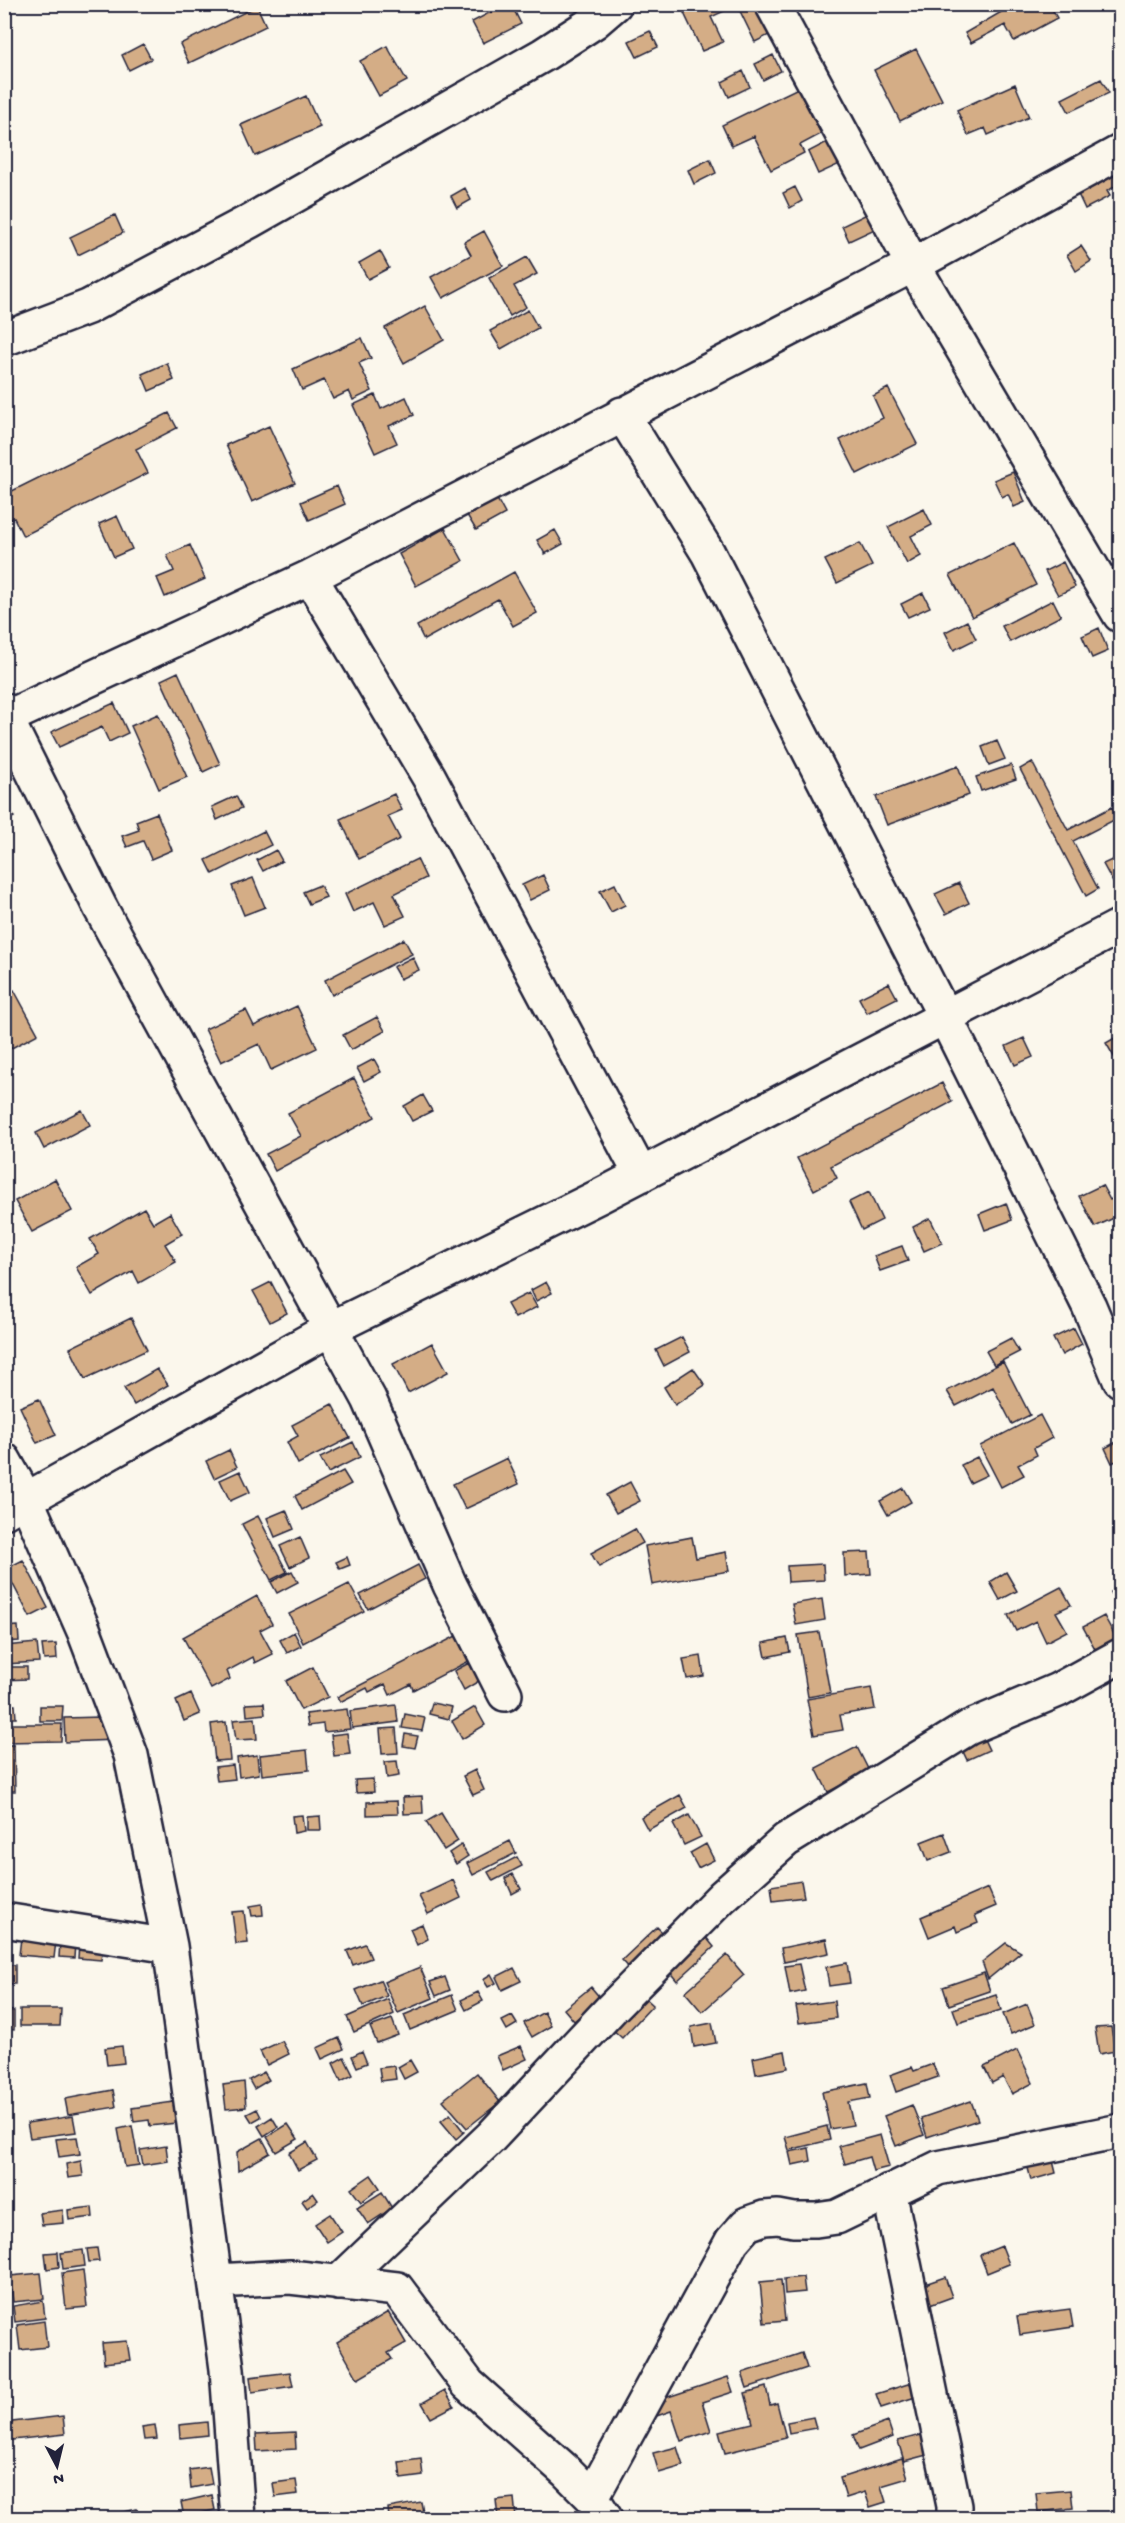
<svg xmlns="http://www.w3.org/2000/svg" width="1125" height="2523" font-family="'Gochi Hand',sans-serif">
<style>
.building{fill:#d4ad86;stroke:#22223b;stroke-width:1.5}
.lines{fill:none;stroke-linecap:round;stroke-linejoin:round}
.minor-casing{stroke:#22223b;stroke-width:38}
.minor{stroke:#fbf7ec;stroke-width:33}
</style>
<rect width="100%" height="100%" fill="#fbf7ec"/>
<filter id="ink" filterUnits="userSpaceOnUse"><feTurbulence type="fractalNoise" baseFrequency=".0167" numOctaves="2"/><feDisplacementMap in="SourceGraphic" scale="12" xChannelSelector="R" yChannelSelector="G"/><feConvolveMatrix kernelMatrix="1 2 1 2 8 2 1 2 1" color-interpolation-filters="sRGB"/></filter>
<g filter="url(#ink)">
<!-- building -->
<path class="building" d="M506,4H511L521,24L483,43L472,22Z
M701,4H759L773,33L755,42L737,5L711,17L723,42L702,51L684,13Z
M1015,4H1049L1057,18L1014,41L1005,25L971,43L965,33Z
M257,6L266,26L189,63L180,44Z
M650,31L658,47L637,57L629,41Z
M143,44L151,59L129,70L122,55Z
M387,46L407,81L379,96L360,61Z
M916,49L942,100L900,121L874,70Z
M773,55L781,71L763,80L755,64Z
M743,71L750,87L729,97L722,82Z
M1101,79L1109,93L1069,112L1062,99Z
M1015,84L1029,117L988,135L985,128L968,135L957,110Z
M798,88L821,134L800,145L804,153L771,170L754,136L732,146L722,125Z
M306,96L320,127L255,156L241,125Z
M831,140L842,163L818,174L808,152Z
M710,159L716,173L694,184L688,170Z
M1120,169V184L1107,191L1110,196L1085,209L1077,192Z
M795,187L802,201L790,208L783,193Z
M465,188L471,200L457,208L451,196Z
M871,212L879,227L849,241L842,226Z
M115,215L123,233L78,255L70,237Z
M484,231L503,266L443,298L431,277L471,255L464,242Z
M1081,246L1091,261L1076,271L1067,255Z
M380,251L389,268L368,279L359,263Z
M527,257L537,274L514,286L526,307L510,316L489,278Z
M425,306L444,340L404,363L385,328Z
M528,310L538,328L501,349L490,331Z
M362,338L371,358L359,363L372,391L353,400L349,391L333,399L324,380L302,390L293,369Z
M167,363L174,380L149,391L142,374Z
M888,388L917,444L857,474L840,440L883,418L873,396Z
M375,395L381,409L406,397L414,415L389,426L397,443L375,453L353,405Z
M169,413L177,428L136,449L148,473L23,536L14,518L4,522V495Z
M269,426L295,483L252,502L226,445Z
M1013,472L1025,502L1014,507L1008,494L1002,497L994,480Z
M337,486L345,504L309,520L301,502Z
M497,499L505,514L476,530L467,515Z
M924,509L932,525L911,536L921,556L907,564L888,527Z
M117,516L132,549L114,557L99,524Z
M445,528L463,561L416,586L399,554Z
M555,530L563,544L545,554L537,540Z
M860,543L872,566L837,583L825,560Z
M1014,543L1036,585L972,617L950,575Z
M190,545L205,579L165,597L157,578L174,571L167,555Z
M1063,562L1075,587L1058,595L1045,571Z
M514,572L537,613L513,626L498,599L424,640L417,626Z
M923,593L930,607L908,617L901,604Z
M1053,600L1061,616L1010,642L1002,626Z
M967,621L976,639L954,650L945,632Z
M1099,628L1108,651L1092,658L1082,636Z
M178,672L220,764L203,772L161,680Z
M114,703L128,733L109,742L102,727L59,747L51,732Z
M158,714L187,777L159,789L131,726Z
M997,741L1005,759L989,765L982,747Z
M1032,762L1068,830L1112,807L1118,818L1073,841L1098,889L1086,896L1020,769Z
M1011,765L1016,779L981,791L976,777Z
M958,766L969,795L887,825L876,797Z
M394,794L402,810L388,816L400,839L359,859L340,819Z
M236,796L242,808L217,820L212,807Z
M4,799L14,817L4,821Z
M157,813L172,850L151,859L143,841L127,847L122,836L139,830L136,821Z
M264,831L271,845L213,874L206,860Z
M276,850L282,861L263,871L257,860Z
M1116,858L1120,867V885L1116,888L1103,864Z
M417,859L426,878L394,894L405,916L385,925L374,902L353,912L345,894Z
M543,875L550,890L530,900L522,885Z
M253,878L265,907L244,915L232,886Z
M959,883L969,903L946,914L935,894Z
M615,884L625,905L611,912L600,891Z
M320,885L326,897L309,904L303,892Z
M404,939L412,954L332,995L325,980Z
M413,957L419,970L400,979L393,967Z
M889,983L897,998L867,1013L859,998Z
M14,990L38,1034L6,1051L4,995Z
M297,1006L317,1048L271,1070L259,1044L221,1062L205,1029L246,1010L254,1026Z
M377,1017L385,1031L351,1050L343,1035Z
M1120,1035V1058L1116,1060L1106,1043Z
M1024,1038L1033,1057L1015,1065L1006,1046Z
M374,1059L381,1072L364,1081L357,1068Z
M354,1078L375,1117L275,1171L266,1154L301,1136L288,1113Z
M942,1083L952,1102L831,1166L837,1178L814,1190L797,1158Z
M423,1095L432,1111L412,1121L404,1106Z
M82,1110L90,1125L44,1149L36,1133Z
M55,1179L72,1211L32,1232L15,1201Z
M1102,1185L1110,1200L1120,1194V1215L1095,1227L1079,1196Z
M869,1192L882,1220L862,1230L849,1202Z
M1006,1203L1012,1220L985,1230L979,1214Z
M144,1208L153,1223L170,1213L182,1234L165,1244L176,1262L139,1283L133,1271L92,1295L76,1267L99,1254L90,1239Z
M930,1218L942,1243L924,1251L913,1227Z
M902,1246L908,1261L880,1271L874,1256Z
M271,1282L287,1313L270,1322L253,1291Z
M546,1282L552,1293L536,1301L531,1290Z
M529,1293L537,1307L515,1318L507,1304Z
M131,1318L147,1350L85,1379L70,1348Z
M1074,1328L1082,1344L1062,1355L1053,1338Z
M682,1337L690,1352L664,1366L656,1350Z
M1011,1338L1019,1352L994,1365L986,1351Z
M432,1343L448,1372L408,1393L393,1364Z
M1003,1362L1030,1415L1012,1424L993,1387L956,1406L947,1391Z
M693,1368L705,1385L675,1405L664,1387Z
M157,1369L168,1385L134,1405L124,1388Z
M39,1399L56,1435L37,1443L20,1407Z
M332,1404L350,1438L298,1464L287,1442L298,1436L292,1425Z
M1040,1415L1052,1438L1034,1448L1037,1455L1018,1465L1024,1475L1001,1487L980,1446Z
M1120,1440V1459L1112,1463L1105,1448Z
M353,1442L360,1457L328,1473L320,1458Z
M229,1450L237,1467L214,1478L206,1461Z
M977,1457L987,1475L970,1483L961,1465Z
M507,1458L519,1484L465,1509L453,1484Z
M240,1471L250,1492L230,1501L220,1480Z
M343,1471L351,1484L302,1510L295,1496Z
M630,1482L640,1501L616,1513L606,1495Z
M903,1488L911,1502L888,1515L880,1501Z
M286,1510L294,1529L275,1537L267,1518Z
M258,1516L287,1572L271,1580L242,1524Z
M635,1529L643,1543L599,1567L591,1553Z
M300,1537L309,1558L290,1567L280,1546Z
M692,1537L696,1558L726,1552L729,1571L652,1585L645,1546Z
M869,1552L871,1574L845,1576L844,1553Z
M347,1557L350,1565L340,1569L336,1562Z
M23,1560L48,1608L30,1617L5,1569Z
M823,1564L824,1580L788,1582L787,1566Z
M418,1565L425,1579L368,1609L360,1595Z
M292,1571L298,1582L277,1593L271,1582Z
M1006,1572L1017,1591L1000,1600L990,1582Z
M349,1584L364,1611L303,1643L289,1614Z
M1061,1587L1071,1605L1056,1612L1067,1631L1046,1642L1036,1621L1016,1631L1008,1615Z
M1120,1588V1607H1119L1111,1592Z
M257,1596L272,1624L260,1630L273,1654L255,1663L253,1657L227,1671L230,1679L211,1689L183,1637Z
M822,1599L825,1620L796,1625L792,1604Z
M1104,1616L1120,1645L1102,1661L1083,1627Z
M18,1626L19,1641L4,1642V1627Z
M294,1632L301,1646L287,1653L280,1640Z
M819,1632L830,1693L808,1697L798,1635Z
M458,1635L471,1660L413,1690L411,1684L390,1695L385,1684L369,1692L367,1688L340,1702L337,1697Z
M787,1638L790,1652L766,1657L763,1643Z
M37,1643L39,1662L4,1664V1646Z
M56,1644L57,1659L44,1660L42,1645Z
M701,1656L704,1676L687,1679L683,1659Z
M469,1663L479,1681L464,1690L454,1671Z
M4,1667H27V1679L4,1680Z
M313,1667L328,1697L301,1710L286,1681Z
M871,1688L875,1709L840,1715L843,1730L814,1735L807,1699Z
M191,1694L200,1714L184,1721L176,1701Z
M264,1703L265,1714L247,1716L246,1704Z
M432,1703L452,1707L449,1719L429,1714Z
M4,1705H15L16,1718H4Z
M396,1705L398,1722L352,1728L350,1711Z
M40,1706H63L62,1721H40Z
M475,1707L485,1725L462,1739L452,1721Z
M347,1709L350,1729L324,1732L323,1724L308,1726L306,1714Z
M405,1714L425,1718L422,1731L402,1728Z
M101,1717L115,1740L65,1742L64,1718Z
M255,1718L257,1739L236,1740L233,1720Z
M226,1722L230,1760L215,1761L211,1724Z
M4,1724H62L61,1741L4,1742Z
M396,1728L398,1753L382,1754L380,1729Z
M347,1733L350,1754L334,1756L331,1735Z
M981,1733L989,1750L967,1760L959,1743Z
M405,1734L418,1736L415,1748L403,1746Z
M4,1745H14L15,1791H4Z
M857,1747L869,1771L828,1792L816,1768Z
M307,1750L309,1770L262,1775L260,1755Z
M257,1755L259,1774L239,1777L237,1758Z
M397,1761L399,1776L387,1778L385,1762Z
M233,1765L235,1779L217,1781L215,1767Z
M475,1770L484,1790L473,1795L463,1776Z
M373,1779L374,1792L356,1793L355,1780Z
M680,1795L687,1808L648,1830L641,1817Z
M422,1796L423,1813L404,1814L403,1797Z
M397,1801L398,1814L367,1815V1802Z
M441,1813L458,1841L444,1850L426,1822Z
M302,1815L304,1831L294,1833L292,1816Z
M689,1815L701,1837L684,1845L673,1824Z
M320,1816L321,1830H307V1817Z
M944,1833L951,1852L928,1861L921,1842Z
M510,1841L516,1853L473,1875L467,1863Z
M706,1844L714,1860L698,1868L690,1853Z
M461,1845L468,1856L456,1864L449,1853Z
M517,1857L522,1866L493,1881L488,1872Z
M513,1874L521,1889L512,1894L505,1878Z
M453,1880L461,1898L428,1914L419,1896Z
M801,1881L804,1897L773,1901L771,1886Z
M988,1888L996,1906L975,1915L978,1923L957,1932L955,1926L929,1937L921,1917Z
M262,1904L263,1915L252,1916L250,1906Z
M244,1911L248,1943L236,1944L232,1912Z
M422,1924L428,1939L417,1945L410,1929Z
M657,1927L669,1939L634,1973L622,1960Z
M705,1936L714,1947L677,1981L668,1970Z
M21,1938L56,1941L54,1958L19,1955Z
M826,1939L829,1953L784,1962L781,1948Z
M60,1942L75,1943L74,1958L59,1957Z
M1006,1943L1021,1952L988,1979L982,1962Z
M79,1944L103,1946L101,1960L78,1958Z
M365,1944L371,1958L353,1965L347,1951Z
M727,1955L744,1975L702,2012L685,1992Z
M847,1963L850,1983L829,1986L826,1967Z
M799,1964L805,1991L790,1994L785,1966Z
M4,1965H15V1984H4Z
M420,1967L433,1998L398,2013L384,1982Z
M514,1968L521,1981L502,1990L496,1977Z
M984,1973L990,1991L949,2005L943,1987Z
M491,1974L496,1983L488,1987L483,1979Z
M445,1977L450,1990L436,1996L430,1982Z
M380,1980L387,1996L363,2006L356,1990Z
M591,1987L601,1999L574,2021L564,2009Z
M478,1992L483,2001L466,2010L461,2000Z
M641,1994L653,2005L622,2038L610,2027Z
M452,1995L458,2010L410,2030L404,2015Z
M996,1995L1001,2010L958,2023L953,2009Z
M388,1999L394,2014L354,2032L347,2017Z
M834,2001L836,2018L799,2023L796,2006Z
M1027,2004L1035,2024L1011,2034L1003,2014Z
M20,2009H61L60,2026H20Z
M4,2010L14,2011V2030L4,2029Z
M544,2012L551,2026L532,2037L524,2023Z
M512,2016L517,2024L507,2030L502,2021Z
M392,2019L398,2035L377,2043L370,2027Z
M712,2023L716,2043L694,2047L691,2027Z
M1111,2027L1115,2051L1099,2054L1095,2028Z
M339,2038L344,2049L322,2059L317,2048Z
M282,2041L289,2054L267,2065L260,2051Z
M122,2046L124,2063L107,2065L105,2048Z
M521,2046L527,2059L503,2070L497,2056Z
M1017,2050L1033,2083L1012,2094L1003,2077L992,2083L984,2067Z
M362,2051L367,2063L357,2067L352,2056Z
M785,2051L788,2068L756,2074L753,2058Z
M344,2057L353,2075L341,2081L333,2063Z
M410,2060L417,2072L404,2079L398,2067Z
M933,2064L938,2077L896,2092L890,2075L912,2067L914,2071Z
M394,2066L396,2079L381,2081L379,2068Z
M264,2072L269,2080L254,2089L249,2080Z
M477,2073L500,2102L467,2128L443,2100Z
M244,2082L246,2107L226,2109L223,2085Z
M867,2083L870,2098L848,2102L853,2125L830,2129L822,2092Z
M113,2090L116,2107L68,2115L65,2099Z
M971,2101L978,2120L927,2137L921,2118Z
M173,2102L176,2123L150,2126L149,2120L134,2122L132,2108Z
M912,2105L924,2135L896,2146L884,2116Z
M257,2109L261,2117L252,2122L247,2114Z
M450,2114L464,2132L456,2139L441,2121Z
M73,2116L76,2132L30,2138L27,2123Z
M272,2117L278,2127L264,2136L258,2126Z
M288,2124L298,2139L276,2152L267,2137Z
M132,2126L139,2165L125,2167L118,2129Z
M827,2126L830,2140L789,2150L785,2137Z
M880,2135L889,2167L873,2171L869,2157L845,2164L839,2146Z
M77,2137L80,2154L59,2157L56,2139Z
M262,2138L270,2153L238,2171L237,2152Z
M307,2142L317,2160L298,2170L289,2153Z
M166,2146L168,2161L143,2165L140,2150Z
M809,2148L811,2161L792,2165L789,2152Z
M1052,2157L1056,2173L1031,2180L1027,2164Z
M81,2161L83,2176L68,2178L66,2164Z
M371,2175L380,2188L361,2202L351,2189Z
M382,2192L392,2208L368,2224L357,2208Z
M313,2193L318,2200L307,2208L302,2201Z
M92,2207L93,2217L69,2220L68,2210Z
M63,2210L64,2223L42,2225L40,2213Z
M330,2214L342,2232L327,2242L315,2224Z
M1002,2246L1009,2264L987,2273L980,2255Z
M97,2248L99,2261L89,2262L87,2249Z
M83,2250L85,2266L63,2269L61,2253Z
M58,2252L59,2267L47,2269L45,2253Z
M83,2270L87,2307L66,2309L62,2273Z
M41,2273L44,2299L13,2302L10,2276Z
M803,2277L805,2292L785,2294L784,2279Z
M945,2277L952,2297L930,2305L922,2285Z
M781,2280L785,2321L764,2323L760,2282Z
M43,2301L45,2318L15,2322L13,2306Z
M1070,2309L1073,2327L1020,2335L1017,2316Z
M388,2312L406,2343L388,2353L392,2359L358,2379L337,2342Z
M44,2321L47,2347L20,2350L17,2325Z
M127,2341L130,2360L104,2363L102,2343Z
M802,2353L807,2368L747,2388L742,2373Z
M290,2372L293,2386L252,2392L250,2377Z
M728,2377L733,2392L702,2402L711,2431L681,2441L671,2411L651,2418L647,2404Z
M924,2379L928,2393L881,2408L876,2394Z
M766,2387L770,2405L777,2403L786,2438L725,2453L719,2431L753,2423L745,2393Z
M445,2390L454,2406L431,2418L422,2403Z
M63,2416L65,2434L4,2441V2423Z
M813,2417L816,2428L789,2433L787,2422Z
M207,2422L208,2435L180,2438L179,2425Z
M888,2422L893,2437L859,2450L853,2435Z
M155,2425L157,2439L144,2440L142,2427Z
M295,2432L296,2449L257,2451L256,2434Z
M921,2435L923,2439L934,2436L938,2452L904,2461L898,2441Z
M677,2447L683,2466L659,2473L653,2453Z
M902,2458L908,2478L881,2486L886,2502L870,2507L865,2492L846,2498L840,2478Z
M421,2459L423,2476L401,2479L399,2462Z
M209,2467L212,2484L191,2488L189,2470Z
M296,2480L298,2494L275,2497L273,2483Z
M1071,2490L1073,2508L1038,2512L1036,2493Z
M212,2495L215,2510L184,2517L181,2502Z
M514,2498L516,2518H498L496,2500Z
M421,2502L424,2517L389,2518L388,2508Z
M137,2509L139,2518H117L116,2514Z
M364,2511L365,2518H343V2514Z"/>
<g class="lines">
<defs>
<path id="minor" d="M772,4L913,265L1120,615
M4,339L88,307L250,221L543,55L594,22L615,4
M622,414L708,553L945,1017L1089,1306L1120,1380
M310,577L429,777L641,1175
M4,710L6,718L101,909L369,1399L450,1585L505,1694
M4,719L310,577L913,265L1120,152
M4,1460L26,1499L84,1631L131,1755L170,1946L227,2369L238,2518
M4,1512L330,1329L600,1196L1120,926
M4,1920L170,1946
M889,2191L954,2506V2518
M216,2281L290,2277L397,2289L468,2384L567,2472L592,2497L605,2518
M338,2283L491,2137L612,2008L722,1897L786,1840L968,1728L1058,1690L1120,1656
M592,2497L732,2241L747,2224L764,2218L778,2217L794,2220H816L837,2217L938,2168L1120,2131"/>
</defs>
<!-- minor casing -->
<use href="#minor" class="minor-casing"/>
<!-- minor -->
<use href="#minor" class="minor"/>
</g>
</g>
<!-- margin -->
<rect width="1125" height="2523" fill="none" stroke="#fbf7ec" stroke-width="24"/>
<rect x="12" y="12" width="1101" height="2499" fill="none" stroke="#22223b" stroke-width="2" filter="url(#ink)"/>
<!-- north arrow -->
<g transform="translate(57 2466) rotate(173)" stroke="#fbf7ec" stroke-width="4.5" paint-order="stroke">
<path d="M0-4.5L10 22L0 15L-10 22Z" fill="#22223b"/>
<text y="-9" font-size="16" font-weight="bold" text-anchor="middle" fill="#22223b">N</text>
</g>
</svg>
